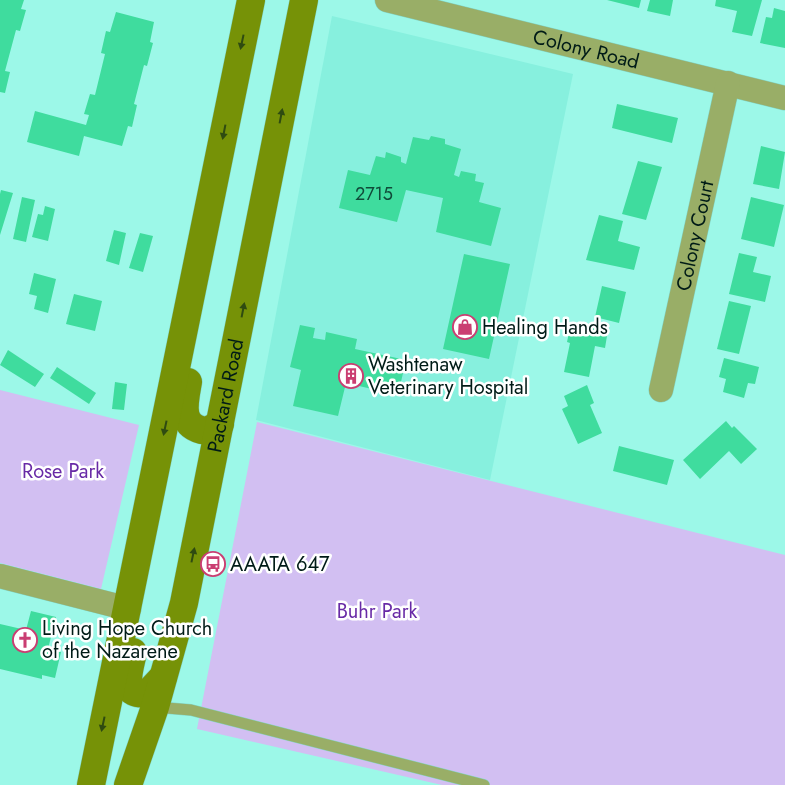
<svg xmlns="http://www.w3.org/2000/svg" width="785" height="785" font-family="Jost,sans-serif">
<style>
.built{fill:#87f0de}
.green{fill:#d2bff2}
.building{fill:#3fdc9e}
.lines{fill:none;stroke-linecap:round;stroke-linejoin:round}
.service-casing{stroke:#83d5c7;stroke-width:12}
.minor-casing{stroke:#83d5c7;stroke-width:25}
.secondary-casing{stroke:#83d5c7;stroke-width:29}
.service{stroke:#99ae67;stroke-width:11}
.minor{stroke:#99ae67;stroke-width:24}
.secondary{stroke:#769207;stroke-width:28}
.oneway{fill:#2f4b11}
.labels{text-anchor:middle;dominant-baseline:central;stroke-width:5;stroke-linejoin:round;paint-order:stroke}
.number-label{font-size:18px;fill:#104b39}
.street-label{font-size:20px;fill:#001b17;stroke:#fff}
.poi-label{font-size:20px;fill:#001b17;stroke:#fff;text-anchor:start}
.park-label{font-size:20px;fill:#682aa6;stroke:#fff}
</style>
<rect width="100%" height="100%" fill="#9cf8e8"/>
<!-- built -->
<path class="built" d="M332,16L573,74L490,480L256,420Z"/>
<!-- green -->
<path class="green" d="M0,390L139,425L101,589L0,563Z
M257,422L785,555V785H442L197,729Z"/>
<!-- building -->
<path class="building" d="M0,0H24L21,9L26,10L20,31L16,30L5,71L10,72L5,93L0,92Z
M607,0H641L639,8Z
M650,0H673L670,16L647,11Z
M716,0H762L752,36L732,32L737,11L715,6Z
M774,8L785,11V48L760,43L766,17L772,18Z
M116,12L154,22L150,42L153,43L147,66L144,65L134,104L137,105L132,127L128,126L122,146L84,136L79,156L27,142L35,111L86,125L89,115L84,114L90,94L95,95L105,54L101,53L106,31L110,32Z
M617,104L678,118L672,143L612,128Z
M431,136L445,139V144L461,149L454,175L459,177L461,171L476,174L475,181L484,183L479,202L501,208L491,246L436,232L443,198L406,190L397,222L339,208L348,170L370,175L376,156L385,158L386,152L401,157V162L406,164L413,137L429,140Z
M761,146L785,152L779,189L753,184Z
M638,161L662,167L646,220L622,214Z
M1,190L13,193L0,235V194Z
M22,197L35,200L26,242L13,239Z
M751,197L784,205L774,247L741,239Z
M45,206L55,209L48,241L32,237L38,214L43,215Z
M599,215L623,221L618,241L640,247L634,270L586,260Z
M114,230L126,233L119,265L106,261Z
M140,233L153,236L143,272L129,268Z
M739,253L757,257L753,272L771,276L765,302L729,294Z
M464,254L510,264L489,359L443,349Z
M34,273L56,279L48,313L34,309L37,296L29,294Z
M602,286L626,292L619,323L595,317Z
M74,294L102,301L95,331L66,324Z
M729,301L751,306L739,354L717,349Z
M571,323L608,330L605,348L595,346L589,377L564,372L570,343L567,342Z
M300,325L315,328L313,338L325,340L326,332L357,339L355,349L406,360L398,395L346,383L338,416L293,406L301,370L290,367Z
M8,350L44,374L35,387L0,365Z
M724,358L759,367L755,384L748,383L744,398L723,392L726,379L719,377Z
M57,367L96,393L89,404L50,378Z
M115,382L127,384L124,410L112,409Z
M587,385L594,403L590,405L602,433L578,444L562,409L568,406L564,396Z
M726,421L732,428L734,426L757,449L741,464L729,451L700,479L683,460Z
M619,446L674,460L667,485L613,471Z
M31,611L56,617L48,649L61,652L55,678L42,675V679L0,669V624L26,630Z"/>
<g class="lines">
<defs>
<path id="service" d="M155,707L191,710L484,785"/>
<g id="minor">
<path id="s1" d="M387,0L785,98"/>
<path id="s2" d="M661,390L728,83"/>
<path d="M0,576L129,609"/>
</g>
<g id="secondary">
<path d="M188,382C184,404 178,427 207,431L220,424"/>
<path d="M133,652C130,669 118,698 148,693L163,677"/>
<path d="M91,785L251,0"/>
<path id="s3" d="M128,785L155,707L184,603L304,0"/>
</g>
</defs>
<!-- service casing -->
<use href="#service" class="service-casing"/>
<!-- minor casing -->
<use href="#minor" class="minor-casing"/>
<!-- secondary casing -->
<use href="#secondary" class="secondary-casing"/>
<!-- service -->
<use href="#service" class="service"/>
<!-- minor -->
<use href="#minor" class="minor"/>
<!-- secondary -->
<use href="#secondary" class="secondary"/>
</g>
<!-- one-way arrows -->
<defs><path id="oneway-solid" d="M-6-.8H1V-3.2L6.5 0L1 3.2V.8H-6Z" transform="scale(1.25)"/></defs>
<g class="oneway">
<use href="#oneway-solid" transform="translate(242 42) rotate(102)"/>
<use href="#oneway-solid" transform="translate(281 116) rotate(-79)"/>
<use href="#oneway-solid" transform="translate(224 132) rotate(101)"/>
<use href="#oneway-solid" transform="translate(243 310) rotate(-79)"/>
<use href="#oneway-solid" transform="translate(165 428) rotate(102)"/>
<use href="#oneway-solid" transform="translate(193 555) rotate(-78)"/>
<use href="#oneway-solid" transform="translate(103 724) rotate(102)"/>
</g>
<!-- icons -->
<defs>
<symbol id="shop-ring" viewBox="-11 -11 22 22"><circle r="9.5" fill="#fff" stroke="#ca3e72" stroke-width="1.5"/><path d="M-5-2.5h2.3a2.7 3.5 0 0 1 5.4 0H5L5.5 6h-11ZM-1.5-2.5h3a1.5 2.3 0 0 0-3 0Z" fill="#ca3e72"/></symbol>
<symbol id="building-ring" viewBox="-11 -11 22 22"><circle r="9.5" fill="#fff" stroke="#ca3e72" stroke-width="1.5"/><path d="M-4-6H4V6H1V3H-1V6H-4ZM-2.5-4.3h1.7v1.8h-1.7ZM.8-4.3h1.7v1.8H.8ZM-2.5-1h1.7V.8h-1.7ZM.8-1h1.7V.8H.8Z" fill="#ca3e72"/></symbol>
<symbol id="bus-ring" viewBox="-11 -11 22 22"><circle r="9.5" fill="#fff" stroke="#ca3e72" stroke-width="1.5"/><path d="M-5-6H5V4H4V6H2V4H-2V6H-4V4H-5ZM-3.5-4V0h7V-4ZM-3.5 1.2v1.5H-2V1.2ZM2 1.2v1.5H3.5V1.2Z" fill="#ca3e72"/></symbol>
<symbol id="church-ring" viewBox="-11 -11 22 22"><circle r="9.5" fill="#fff" stroke="#ca3e72" stroke-width="1.5"/><path d="M-1.2-6h2.4v3.5h3.3v2.4h-3.3V6h-2.4V-.1h-3.3v-2.4h3.3Z" fill="#ca3e72"/></symbol>
</defs>
<g fill-rule="evenodd">
<use href="#shop-ring" x="451" y="313" width="28" height="28"/>
<use href="#building-ring" x="337" y="362" width="28" height="28"/>
<use href="#bus-ring" x="199" y="550" width="28" height="28"/>
<use href="#church-ring" x="11" y="626" width="28" height="28"/>
</g>
<g class="labels">
<!-- number labels -->
<g class="number-label">
<text x="374" y="194">2715</text>
</g>
<!-- street labels -->
<g class="street-label">
<text stroke="none"><textPath href="#s1" startOffset="205">Colony Road</textPath></text>
<text stroke="none"><textPath href="#s2" startOffset="158">Colony Court</textPath></text>
<text stroke="none"><textPath href="#s3" startOffset="402">Packard Road</textPath></text>
</g>
<!-- poi labels -->
<g class="poi-label">
<text x="482" y="327">Healing Hands</text>
<text x="368" y="364">Washtenaw<tspan x="368" dy="23">Veterinary Hospital</tspan></text>
<text x="230" y="564">AAATA 647</text>
<text x="42" y="628">Living Hope Church<tspan x="42" dy="23">of the Nazarene</tspan></text>
</g>
<!-- park labels -->
<g class="park-label">
<text x="63" y="471">Rose Park</text>
<text x="377" y="611">Buhr Park</text>
</g>
</g>
</svg>
